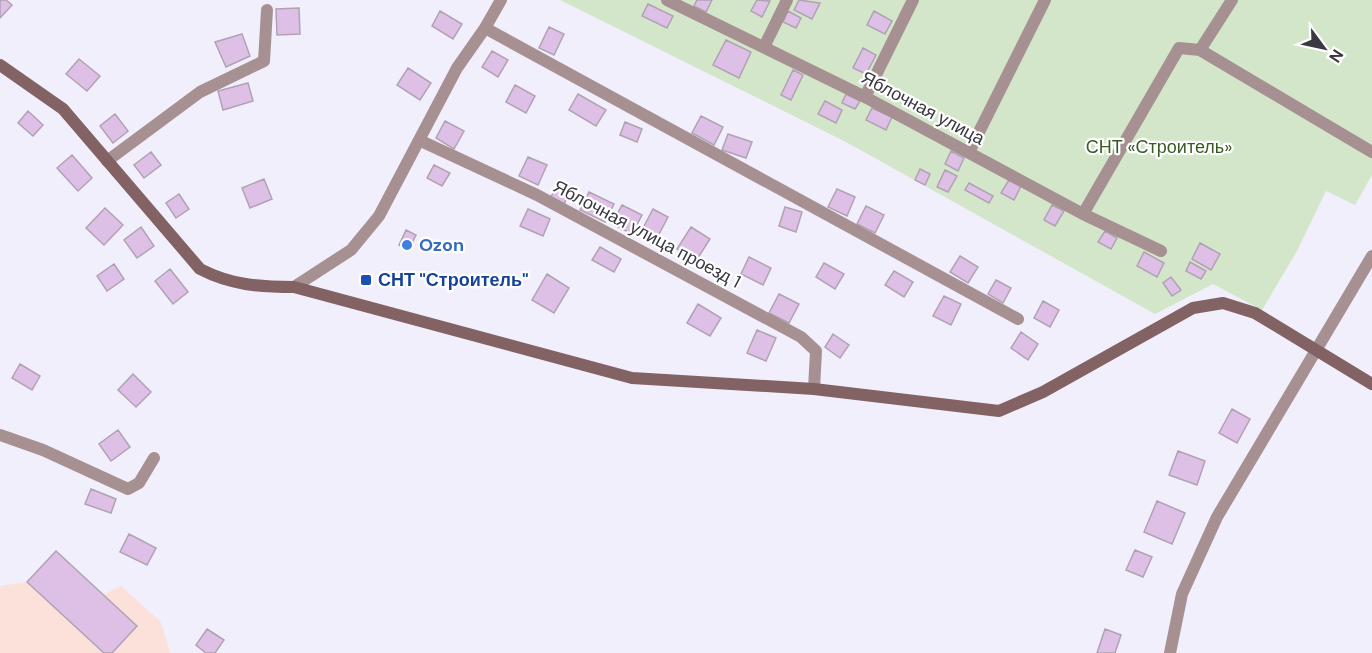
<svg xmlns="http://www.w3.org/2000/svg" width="1372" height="653" font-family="'DM Sans',sans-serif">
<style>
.industrial{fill:#fbe1da}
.green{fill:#d3e6ca}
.building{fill:#dec0e7;stroke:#b0a2b3;stroke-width:1.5}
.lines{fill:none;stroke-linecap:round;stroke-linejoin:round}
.street{stroke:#a79092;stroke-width:12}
.secondary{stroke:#836264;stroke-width:12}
.shop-dot{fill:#3f7fe0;stroke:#fff;stroke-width:2}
.transit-dot{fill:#1a4fb4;stroke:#fff;stroke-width:2}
.labels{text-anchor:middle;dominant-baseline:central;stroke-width:4.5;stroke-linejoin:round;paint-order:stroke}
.street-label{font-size:18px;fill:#3a3840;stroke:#fff}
.park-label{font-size:18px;fill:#385b23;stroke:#fff}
.shop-label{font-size:18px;font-weight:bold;fill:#366cbe;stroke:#fff;text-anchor:start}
.transit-label{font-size:18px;font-weight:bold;fill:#164399;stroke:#fff;text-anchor:start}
</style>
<rect width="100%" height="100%" fill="#f2effc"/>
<!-- industrial -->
<path class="industrial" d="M56,551L103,595L121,586L161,622L170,653H0V586L27,582Z"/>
<!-- green -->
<path class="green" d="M560,0H1372V175L1355,205L1326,191L1297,251L1262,310L1213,284L1155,314L846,142Z"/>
<!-- building -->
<path class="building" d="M0,0H6L12,5L0,18Z
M697,0H712L706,12L694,6Z
M757,0L770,1L762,17L751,11Z
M799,0L820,3L812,19L794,10Z
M648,4L673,16L667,28L642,16Z
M299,8L300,34L277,35L276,9Z
M440,11L462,24L453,39L432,26Z
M788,11L801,18L796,28L783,22Z
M874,11L892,21L885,34L867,25Z
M549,27L564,34L554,55L539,48Z
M242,34L250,56L226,67L215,42Z
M726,40L751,52L739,78L713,65Z
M863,48L876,55L866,74L853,68Z
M492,51L508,60L498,77L482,67Z
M79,59L100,76L87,91L66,74Z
M408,68L431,83L420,100L397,85Z
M793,70L803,75L791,100L781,95Z
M248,83L253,101L223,110L218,91Z
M515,85L535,96L526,113L506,102Z
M578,94L606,110L596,126L569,110Z
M846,94L860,101L855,109L842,103Z
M825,101L842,110L836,123L818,114Z
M872,108L892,117L886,130L866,120Z
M28,111L43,125L33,136L18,123Z
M115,114L128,131L113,143L100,126Z
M701,116L723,127L714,145L692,133Z
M445,121L464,131L454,149L436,138Z
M625,122L642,129L637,142L620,135Z
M728,134L752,142L746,158L722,150Z
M951,151L964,158L958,171L945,164Z
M151,152L161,165L144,178L134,165Z
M72,155L92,178L78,191L57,168Z
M528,157L547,165L538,185L519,176Z
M434,165L450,173L442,186L427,178Z
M920,169L930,174L925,185L915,180Z
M945,170L957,176L948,192L937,187Z
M264,179L272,199L250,208L242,188Z
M1009,180L1021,186L1014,200L1001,193Z
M559,181L572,188L564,204L551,197Z
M969,183L993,196L989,203L965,190Z
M837,189L855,197L847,216L828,207Z
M589,192L614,204L605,222L580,210Z
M179,194L189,209L176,218L166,203Z
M622,205L642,215L632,234L612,224Z
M1052,205L1064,211L1055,226L1044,220Z
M866,206L884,215L875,233L857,224Z
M785,207L802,212L796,232L779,226Z
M105,208L123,225L104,245L86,228Z
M528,209L550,219L543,236L520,226Z
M653,209L668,217L657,238L642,230Z
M141,227L154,246L137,258L124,240Z
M691,227L710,239L696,261L677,249Z
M406,230L416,235L409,249L399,245Z
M1105,231L1117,238L1111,249L1098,242Z
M1200,243L1220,254L1211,270L1192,259Z
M600,247L621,259L614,272L592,260Z
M1144,252L1164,263L1157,277L1137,266Z
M960,256L978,267L968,283L950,272Z
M749,257L771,268L763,285L741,274Z
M1190,262L1206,271L1201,279L1186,271Z
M824,263L844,274L835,289L816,277Z
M114,264L124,279L107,291L97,276Z
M170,269L188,292L173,304L155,281Z
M894,271L913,282L904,297L885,285Z
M547,274L569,288L554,313L532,300Z
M1171,277L1181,290L1172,296L1163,283Z
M996,280L1011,288L1003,303L988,294Z
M779,294L799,304L789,323L769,313Z
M944,296L961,304L951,325L933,316Z
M1043,301L1059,310L1050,327L1034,318Z
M698,304L721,318L710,336L687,323Z
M757,330L776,338L766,361L747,353Z
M1021,332L1038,344L1028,360L1011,348Z
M833,334L849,345L840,358L825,347Z
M20,364L40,376L32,390L12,378Z
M133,374L151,392L136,407L118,390Z
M1232,409L1250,419L1237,443L1219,433Z
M118,430L130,447L111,461L99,444Z
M1178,451L1205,461L1197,485L1169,475Z
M91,489L116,499L111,513L85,504Z
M1157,501L1185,513L1172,544L1144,532Z
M129,534L156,548L147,565L120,552Z
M1135,550L1152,557L1143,577L1126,570Z
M56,551L137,626L112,653H104L27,582Z
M207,629L224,640L215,653H206L196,645Z
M1105,629L1121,635L1115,653H1097Z"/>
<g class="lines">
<!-- street -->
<path class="street" d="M667,0L865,97L1083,214L1161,251
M485,28L1018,319
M764,47L787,0
M1200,50L1372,152
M865,97L913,0
M421,141L537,195L801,337L816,351L814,389
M969,152L1045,0
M107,161L200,92L264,61L267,10
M1083,214L1179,48L1200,50L1232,0
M294,287L351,250L379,216L457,68L485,28L501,0
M0,435L43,450L128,489L139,483L154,458
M1170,653L1182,594L1217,517L1372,256"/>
<!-- secondary -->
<path class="secondary" d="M0,65L63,109L200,269C231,285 259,287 294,287L632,378L814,389L999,411L1043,392L1193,308L1223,303L1255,313L1372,384"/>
</g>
<!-- markers -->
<circle class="shop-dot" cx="407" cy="245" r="6"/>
<rect class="transit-dot" x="360" y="274" width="12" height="12" rx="3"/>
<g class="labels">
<!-- street labels -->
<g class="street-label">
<text transform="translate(923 108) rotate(28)">Яблочная улица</text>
<text transform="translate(647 234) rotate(28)">Яблочная улица проезд 1</text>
</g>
<!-- park labels -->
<g class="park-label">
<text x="1159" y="147">СНТ «Строитель»</text>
</g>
<!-- shop labels -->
<g class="shop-label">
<text x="419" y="245">Ozon</text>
</g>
<!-- transit labels -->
<g class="transit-label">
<text x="378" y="280">СНТ "Строитель"</text>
</g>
</g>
<!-- north arrow -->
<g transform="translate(1324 48) rotate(123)" stroke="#ffffff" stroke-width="4.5" paint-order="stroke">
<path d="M0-4.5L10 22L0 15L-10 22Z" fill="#3a3840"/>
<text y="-9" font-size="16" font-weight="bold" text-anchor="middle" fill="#3a3840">N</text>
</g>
</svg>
